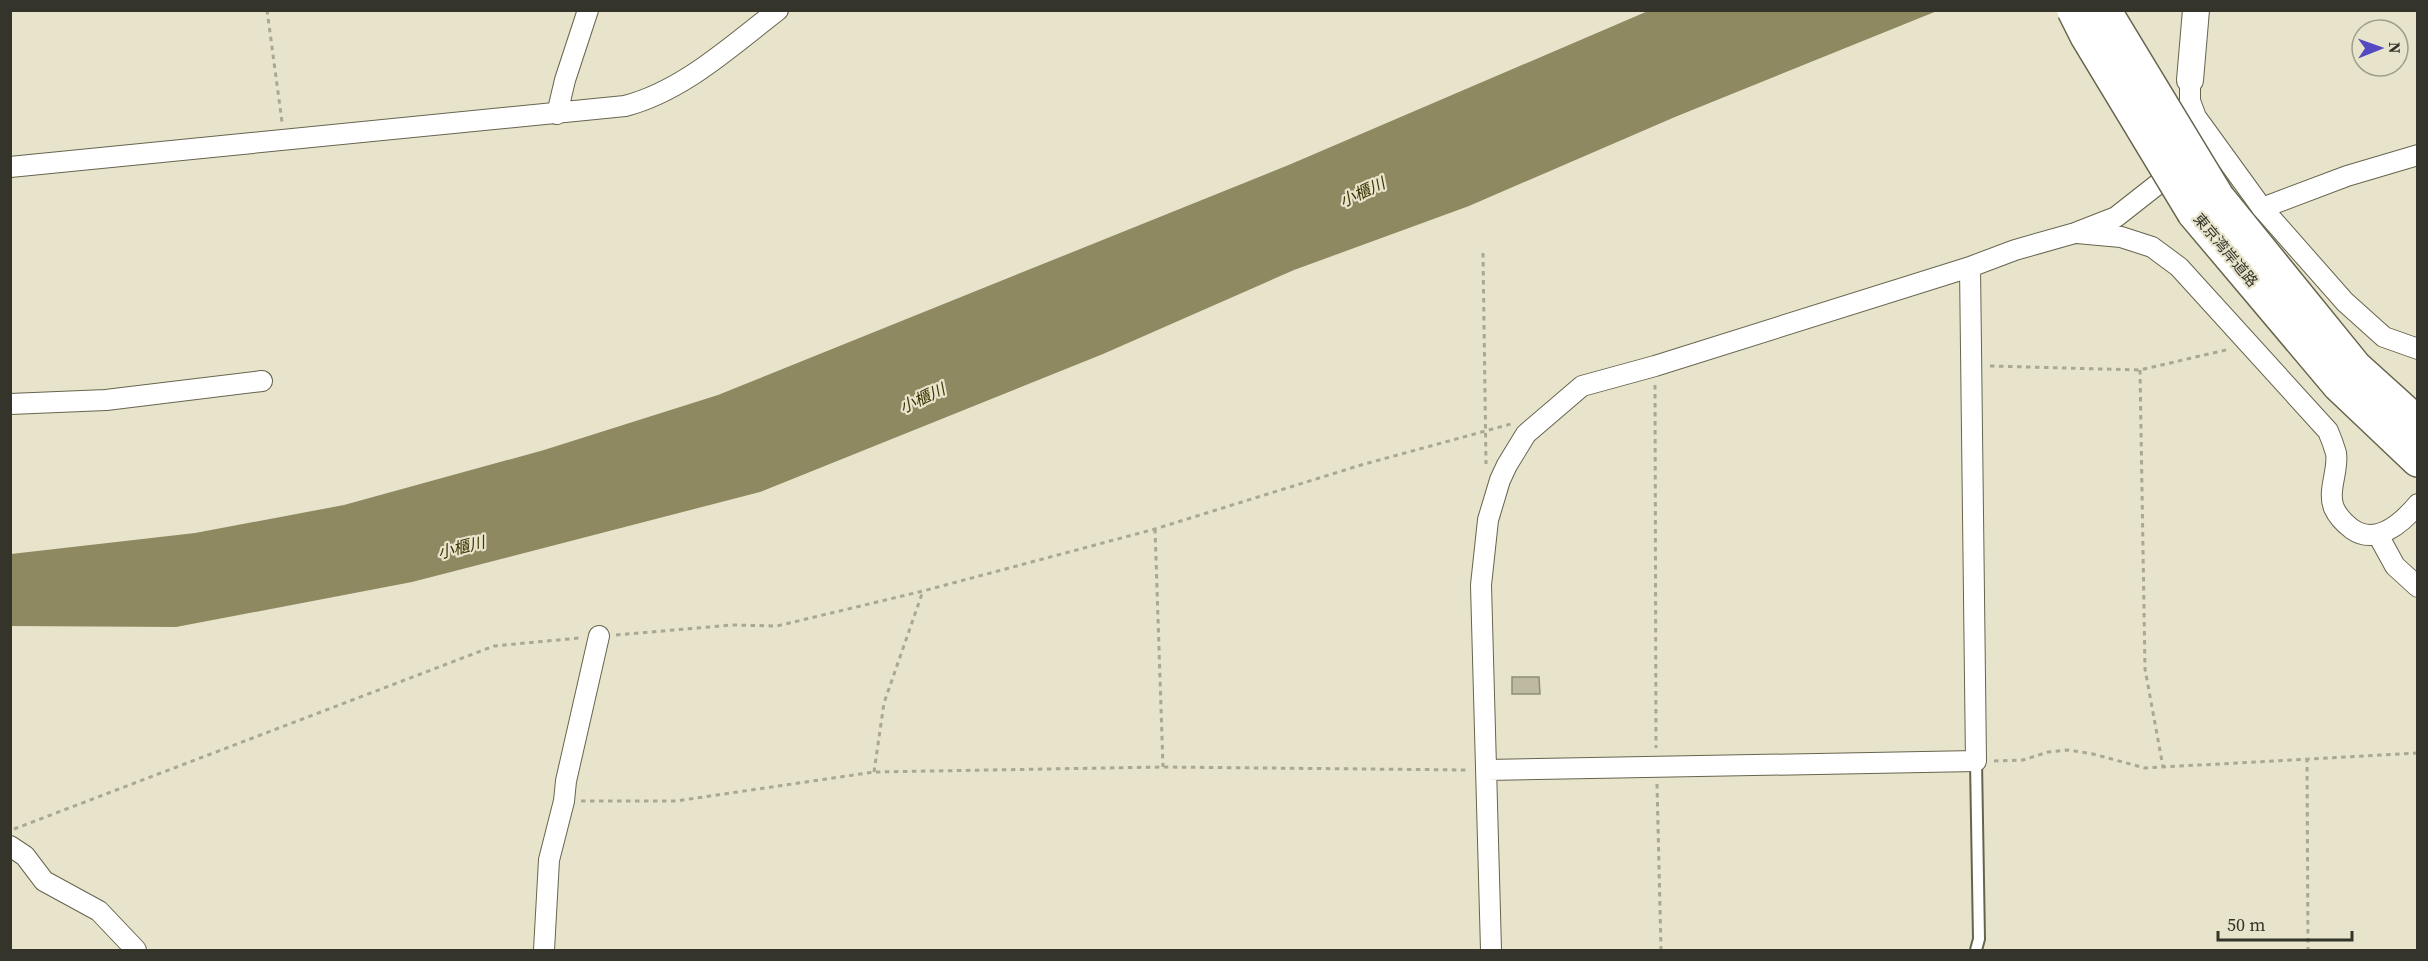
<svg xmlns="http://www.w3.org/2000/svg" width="2428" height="961" font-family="'Source Serif 4','Noto Sans JP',serif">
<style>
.water{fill:#8f8962}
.building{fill:#bdbaa1;stroke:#908d76;stroke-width:1.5}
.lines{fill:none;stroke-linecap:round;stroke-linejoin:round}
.service-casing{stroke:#67644e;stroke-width:14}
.minor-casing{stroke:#67644e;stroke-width:22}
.tertiary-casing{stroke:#67644e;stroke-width:28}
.trunk-casing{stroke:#67644e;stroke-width:36}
.path{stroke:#aaa793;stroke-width:3;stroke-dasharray:4.5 4.5;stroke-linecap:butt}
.service{stroke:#fff;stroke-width:10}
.minor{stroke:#fff;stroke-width:20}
.tertiary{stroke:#fff;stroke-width:26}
.trunk{stroke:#fff;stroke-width:33}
.trunk-bridge-casing{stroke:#67644e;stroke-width:36;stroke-linecap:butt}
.trunk-bridge{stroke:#fff;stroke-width:33}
.labels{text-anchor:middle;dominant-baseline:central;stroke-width:4.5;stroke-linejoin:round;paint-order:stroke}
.street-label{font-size:15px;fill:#35342a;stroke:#e7e4cb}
.water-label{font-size:16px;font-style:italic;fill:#3b3400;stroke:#e7e4cb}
</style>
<rect width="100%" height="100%" fill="#e7e4cb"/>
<!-- water -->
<path class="water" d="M1648,11H1937L1675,117L1469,206L1294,270L1103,354L760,492L412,582L176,627L11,626V554L195,533L344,505L544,450L718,395L1291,164Z"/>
<!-- building -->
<path class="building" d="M1512,677H1539L1540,694H1512Z"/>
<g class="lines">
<defs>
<path id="service" d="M1976,761L1979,939L1976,950"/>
<path id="minor" d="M2190,80V101L2196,117L2262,208L2345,302L2384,337L2418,349
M557,114L565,80L588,10
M10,167L625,106C683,91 731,46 778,10
M2262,208L2347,176L2418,155
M2077,233L2121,237L2152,247L2179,267L2328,431C2331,438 2334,446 2336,453C2339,470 2327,491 2334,508C2338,517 2344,523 2352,529C2376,546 2402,523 2418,504
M10,404L106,400L262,381
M2378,535L2395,566L2418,587
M1487,770L1976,761L1970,267
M10,846L25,856L44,881L99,911L136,950
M544,950L549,860L564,801L566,781L599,636
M1491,950L1481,585L1488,520L1500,480L1507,465L1526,434L1582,386L1655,366L1970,267L2015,250L2075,233L2116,217L2158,184L2193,137L2196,117"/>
<path id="tertiary" d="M2190,80L2196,10"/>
<path id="trunk" d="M2218,198L2355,367L2418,424
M2194,213L2339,385L2418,460"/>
</defs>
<!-- service casing -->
<use href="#service" class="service-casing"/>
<!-- minor casing -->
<use href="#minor" class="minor-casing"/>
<!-- tertiary casing -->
<use href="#tertiary" class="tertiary-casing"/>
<!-- trunk casing -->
<use href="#trunk" class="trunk-casing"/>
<!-- path -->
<path class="path" d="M267,10L282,122
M1483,253L1486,464
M1990,366L2140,370L2230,349
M2140,370L2145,669L2163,767
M1655,385L1656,748
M1155,529L1163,767
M616,635L732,625L777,626L923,591L1155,529L1361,465L1511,424
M2307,758L2308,950
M1994,761L2023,760L2048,752L2068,750L2093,754L2145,768L2418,753
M874,772L884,703L923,591
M1657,784L1661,950
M581,801H676L874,772L1163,767L1469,770
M14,829L494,646L579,638"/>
<!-- service -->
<use href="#service" class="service"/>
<!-- minor -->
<use href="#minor" class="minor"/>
<!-- tertiary -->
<use href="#tertiary" class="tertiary"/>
<!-- trunk -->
<use href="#trunk" class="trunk"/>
<defs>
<path id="trunk-bridge" d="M2074,10L2087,36L2194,213
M2104,10L2218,198"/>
</defs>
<!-- trunk-bridge casing -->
<use href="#trunk-bridge" class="trunk-bridge-casing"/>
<!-- trunk-bridge -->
<use href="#trunk-bridge" class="trunk-bridge"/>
</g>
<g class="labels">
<!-- street labels -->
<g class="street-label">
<text transform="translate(2226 250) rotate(50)">東京湾岸道路</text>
</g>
<!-- water labels -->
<g class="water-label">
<text transform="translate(1362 192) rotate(-25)">小櫃川</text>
<text transform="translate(922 398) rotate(-25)">小櫃川</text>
<text transform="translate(461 547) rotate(-14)">小櫃川</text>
</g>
</g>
<!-- border -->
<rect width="2428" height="961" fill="none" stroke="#35342a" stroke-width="24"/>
<!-- north arrow -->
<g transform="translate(2380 48) rotate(89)"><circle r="28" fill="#e7e4cb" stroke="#a09e8b" stroke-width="1.5"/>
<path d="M0-4.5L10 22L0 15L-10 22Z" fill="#5349c0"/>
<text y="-9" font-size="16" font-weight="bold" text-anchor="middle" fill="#35342a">N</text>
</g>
<!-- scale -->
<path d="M2218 931v9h134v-9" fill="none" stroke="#35342a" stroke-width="3"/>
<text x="2227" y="931" font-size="18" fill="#35342a" stroke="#e7e4cb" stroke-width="4.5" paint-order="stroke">50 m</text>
</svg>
